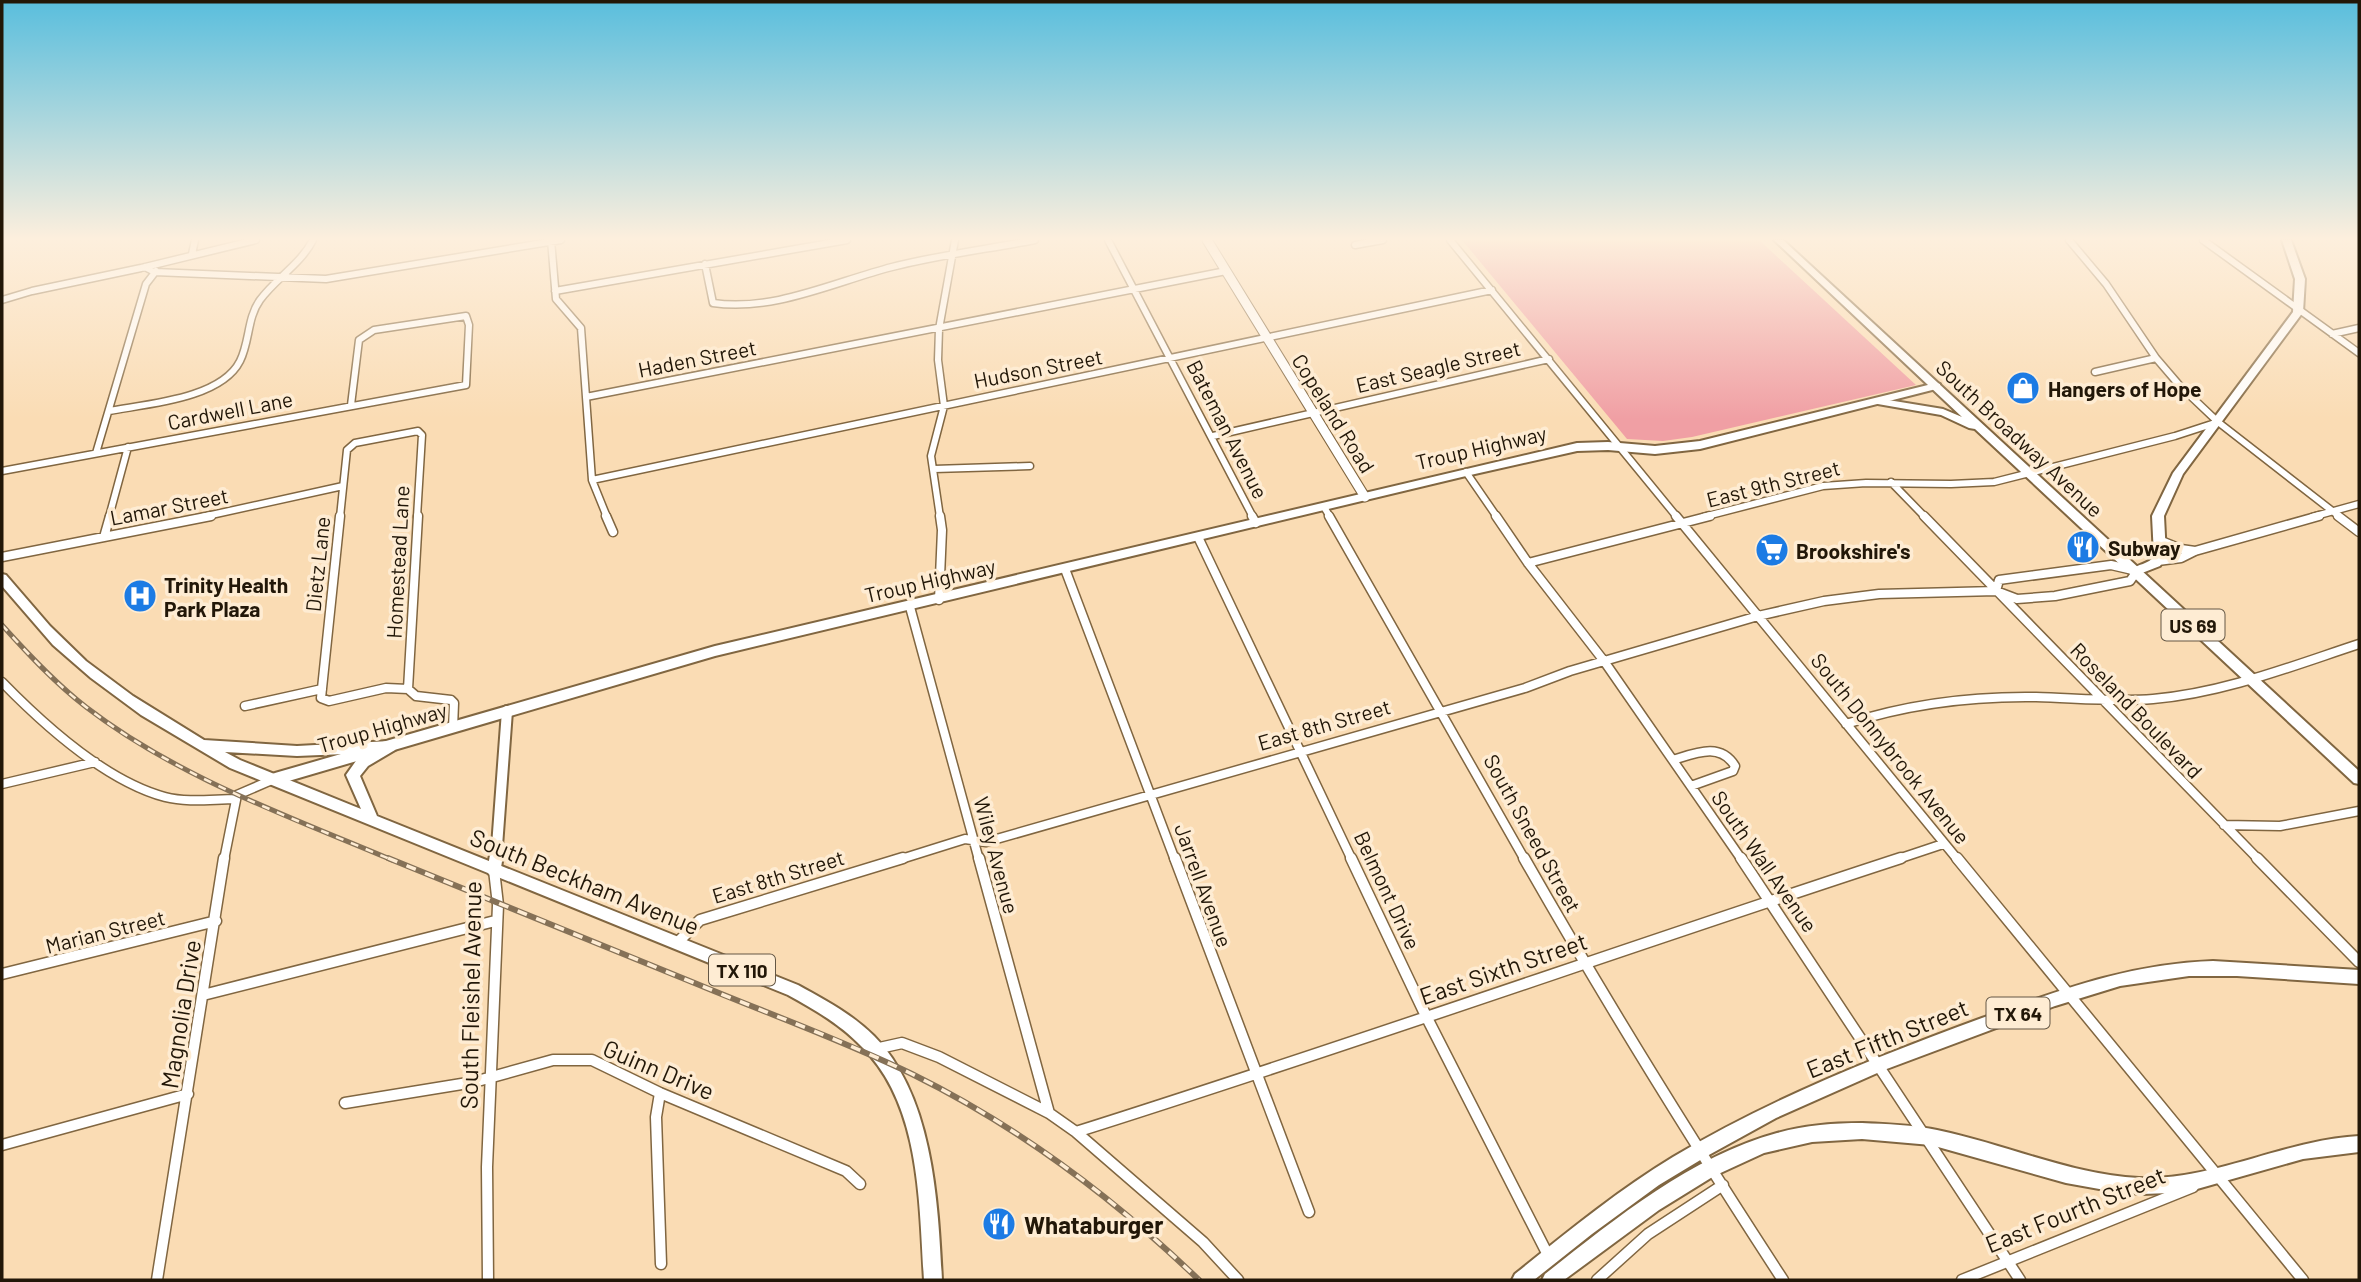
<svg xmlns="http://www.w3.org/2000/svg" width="2361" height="1282" font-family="Barlow,sans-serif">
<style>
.green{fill:#f09fa4}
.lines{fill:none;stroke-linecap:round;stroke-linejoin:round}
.minor-far2-casing{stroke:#806641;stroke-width:9}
.minor-far1-casing{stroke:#806641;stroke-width:11}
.minor-casing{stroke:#806641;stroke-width:13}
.tertiary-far2-casing{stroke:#806641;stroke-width:11}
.tertiary-far1-casing{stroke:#806641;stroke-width:14}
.tertiary-casing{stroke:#806641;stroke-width:17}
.secondary-casing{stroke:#806641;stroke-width:4}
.primary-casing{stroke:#806641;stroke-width:4}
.minor-far2{stroke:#fff;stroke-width:6}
.minor-far1{stroke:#fff;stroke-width:8}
.minor{stroke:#fff;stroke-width:10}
.tertiary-far2{stroke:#fff;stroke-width:9}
.tertiary-far1{stroke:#fff;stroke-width:10}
.tertiary{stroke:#fff;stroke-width:13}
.secondary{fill:#fff;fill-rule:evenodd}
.primary{fill:#fff;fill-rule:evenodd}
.rail-far1-casing{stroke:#857157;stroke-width:5}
.rail-casing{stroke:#857157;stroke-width:6}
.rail-far1{stroke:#feecd3;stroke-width:2.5;stroke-dasharray:8;stroke-linecap:butt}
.rail{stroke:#feecd3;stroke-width:3.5;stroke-dasharray:10;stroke-linecap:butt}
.labels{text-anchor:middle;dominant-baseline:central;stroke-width:7;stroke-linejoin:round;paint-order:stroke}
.shield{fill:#feecd3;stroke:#645745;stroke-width:2}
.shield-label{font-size:19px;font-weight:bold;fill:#221708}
.street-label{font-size:21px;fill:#221708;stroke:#feecd3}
.poi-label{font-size:21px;font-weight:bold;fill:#221708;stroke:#feecd3;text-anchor:start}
.near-street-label{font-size:24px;fill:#221708;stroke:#feecd3}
.near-poi-label{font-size:24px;font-weight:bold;fill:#221708;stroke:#feecd3;text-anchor:start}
</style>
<rect width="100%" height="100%" fill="#fadcb4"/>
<!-- green -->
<path class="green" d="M1462,240H1759L1916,385L1692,437L1663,441L1627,439Z"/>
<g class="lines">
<defs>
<path id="minor-far2" d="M551,240L556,299L581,328L592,480L607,517
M1108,240L1253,517
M1450,240L1677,517
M2069,240L2106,284L2156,358L2180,386L2218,422L2340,517
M2203,240L2359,353
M1355,245L1383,240
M192,254L195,240
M705,264L713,303C773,312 834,282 892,267C938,255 988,249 1035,240
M145,267L155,272L326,279L561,240
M555,291L847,240
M2,300L32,291L141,268L256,240
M2332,334L2359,328
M2095,372L2156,358
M586,397L1226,271
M109,411C146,404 221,399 240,361C250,341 247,318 260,300C276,278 300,265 313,240
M1213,436L1549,359
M96,453L146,284L156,271
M934,469L1030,466
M2,471L466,385L469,325L466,316L374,330L359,340L351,405
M1466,472L1497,517
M592,480L1492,290
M1891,482L1925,517
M1324,507L1330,517
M109,517L128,447
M202,517L343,486
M340,517L347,450L355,443L418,431L422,435L417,517
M940,517L931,456L944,406L938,360L939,329L955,240
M1703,517L1823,486L1866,483L1951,484L1994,482L2175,436L2218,422
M2312,517L2359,504"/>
<path id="minor-far1" d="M340,516L321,698L329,701L386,688L408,689
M606,516L613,532
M1252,516L1256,523
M1329,516L1525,860
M1496,516L1528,563L1604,661L1742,860
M1676,516L1958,860
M1924,516L2259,860
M2338,516L2359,532
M104,537L110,516
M1198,537L1352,860
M2159,540L2181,549L2195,551
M2,557L211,516
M2158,561L2181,558L2195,551L2319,516
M1528,563L1710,516
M2111,565L2137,571L2130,581L2055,596L2017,599L1996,591L1999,580Z
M1065,569L1175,860
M939,600L942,530L940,516
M910,607L979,860
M2,682C44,725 105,781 165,797C188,803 213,799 236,799
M408,689L416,696L451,700L454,703L453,728
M408,689L418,516
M245,706L322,689
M1846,724C1908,704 1971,696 2036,697C2075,698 2114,702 2153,699C2224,693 2292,666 2359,644
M1673,760C1696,753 1720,742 1735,766L1733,771L1691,786
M2,784L95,762
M2224,825L2280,826L2359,811
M224,860L237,795L274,779
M898,860L965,839L986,842L1525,688L1570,671L1758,616L1824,601L1879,594L1996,591
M1895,860L1943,844"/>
<path id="minor" d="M979,858L1049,1113
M1175,858L1309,1212
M1351,858L1426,1016L1549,1257
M1524,858C1606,1002 1693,1142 1783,1280
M1741,858L2020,1280
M1957,858L2303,1280
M2257,858L2359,962
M677,943L700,920L903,858
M2,974L216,921
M203,995L495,921
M875,1049L902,1043L939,1057L1049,1113L1076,1132L1203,1242L1238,1280
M660,1093L656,1117L661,1264
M345,1103L474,1082L553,1060H592L660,1093L846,1171L860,1184
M1076,1132C1352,1045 1625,948 1901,858
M2,1145L188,1094
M157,1280L224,858
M488,1280L487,1167L498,905L494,870
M1597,1280L1648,1234L1723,1185
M1962,1280L2193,1187"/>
<path id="tertiary-far2" d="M1207,240L1365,497"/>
<path id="tertiary-far1" d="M496,860L507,711"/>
<path id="tertiary" d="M494,870L496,858"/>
<path id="secondary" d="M2282,240H2291L2305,279L2303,312L2183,474L2164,516L2166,556L2160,566L2137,575L2133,574L2131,571C2137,563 2149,565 2154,556L2152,516L2173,473L2293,312L2295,279Z
M1936,383L1940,384V388L1700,449L1655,454L1608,450L1577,451L1466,476L715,656L275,785L270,783L268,779L270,775L275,773L715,646L1577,443L1608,442L1655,446L1700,441Z"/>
<path id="primary" d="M1774,240H1783L2359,771V784L2354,783L1975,429L1969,428L1941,415L1872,403L1871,401L1876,398L1943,409L1962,417Z
M2,574L6,575L50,626L86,661L133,696L204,740L297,746L390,741L395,742L397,746L395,750L368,766L360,776L377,816L798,985C825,1000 852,1014 874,1036C933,1096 938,1201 942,1280H924C919,1203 921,1105 862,1047C840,1024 815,1010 788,995L230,768L141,715L91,678L53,645L2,586ZM225,752L297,756L368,753L358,758L346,775L361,809L240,760Z
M2213,961L2359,970V984L2237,976H2189L2120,986L2055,1006L1884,1070L1776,1118L1707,1156L1659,1185L1592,1234L1534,1280H1512L1515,1274C1566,1233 1617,1191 1673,1157C1770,1099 1876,1057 1982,1018C2061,990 2128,964 2213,961Z
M1862,1123C1887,1124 1913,1125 1937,1130C2005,1144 2069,1174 2139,1178C2213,1181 2284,1140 2359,1136V1152L2303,1159L2197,1189L2170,1193L2142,1194L2116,1192L2066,1183L1931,1145L1862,1139L1812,1142L1764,1153L1714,1176L1659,1210L1564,1280H1542L1545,1274C1615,1219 1690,1157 1777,1133C1805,1125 1834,1123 1862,1123Z"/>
</defs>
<!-- minor-far2 casing -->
<use href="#minor-far2" class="minor-far2-casing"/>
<!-- minor-far1 casing -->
<use href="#minor-far1" class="minor-far1-casing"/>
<!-- minor casing -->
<use href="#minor" class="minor-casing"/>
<!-- tertiary-far2 casing -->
<use href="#tertiary-far2" class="tertiary-far2-casing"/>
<!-- tertiary-far1 casing -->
<use href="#tertiary-far1" class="tertiary-far1-casing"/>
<!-- tertiary casing -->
<use href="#tertiary" class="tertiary-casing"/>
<!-- secondary casing -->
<use href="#secondary" class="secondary-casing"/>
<!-- primary casing -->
<use href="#primary" class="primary-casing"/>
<!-- minor-far2 -->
<use href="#minor-far2" class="minor-far2"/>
<!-- minor-far1 -->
<use href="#minor-far1" class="minor-far1"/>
<!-- minor -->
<use href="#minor" class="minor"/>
<!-- tertiary-far2 -->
<use href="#tertiary-far2" class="tertiary-far2"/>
<!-- tertiary-far1 -->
<use href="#tertiary-far1" class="tertiary-far1"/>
<!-- tertiary -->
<use href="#tertiary" class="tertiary"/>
<!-- secondary -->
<use href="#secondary" class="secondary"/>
<!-- primary -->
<use href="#primary" class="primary"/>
<defs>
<path id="rail-far1" d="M2,625C28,654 55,683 86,707C177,777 288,816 392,860"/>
<path id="rail" d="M388,858C491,900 594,942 697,984C769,1014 842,1040 912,1074C1019,1127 1113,1197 1199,1280"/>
</defs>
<!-- rail-far1 casing -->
<use href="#rail-far1" class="rail-far1-casing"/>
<!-- rail casing -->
<use href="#rail" class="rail-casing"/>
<!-- rail-far1 -->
<use href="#rail-far1" class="rail-far1"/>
<!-- rail -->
<use href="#rail" class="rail"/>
</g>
<!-- sky -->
<linearGradient id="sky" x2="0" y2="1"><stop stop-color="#59bedd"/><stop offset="0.57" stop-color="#fdefdd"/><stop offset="1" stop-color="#fdefdd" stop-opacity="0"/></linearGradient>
<rect width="2361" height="419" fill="url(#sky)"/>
<!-- icons -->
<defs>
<symbol id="shop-disc" viewBox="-11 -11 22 22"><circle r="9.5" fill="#1c7be4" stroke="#feecd3"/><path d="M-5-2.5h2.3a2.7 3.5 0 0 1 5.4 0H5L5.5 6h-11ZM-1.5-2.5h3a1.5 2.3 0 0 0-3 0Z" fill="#fff"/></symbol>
<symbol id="restaurant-disc" viewBox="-11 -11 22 22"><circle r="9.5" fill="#1c7be4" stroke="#feecd3"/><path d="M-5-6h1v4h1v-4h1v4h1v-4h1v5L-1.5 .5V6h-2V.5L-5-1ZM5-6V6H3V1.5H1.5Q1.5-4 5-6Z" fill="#fff"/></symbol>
<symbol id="supermarket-disc" viewBox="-11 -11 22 22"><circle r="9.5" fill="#1c7be4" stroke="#feecd3"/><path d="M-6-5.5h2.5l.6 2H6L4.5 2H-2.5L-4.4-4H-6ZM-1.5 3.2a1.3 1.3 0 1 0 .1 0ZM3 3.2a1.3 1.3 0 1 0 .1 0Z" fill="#fff"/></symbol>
<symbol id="hospital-disc" viewBox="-11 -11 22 22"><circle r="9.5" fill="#1c7be4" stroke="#feecd3"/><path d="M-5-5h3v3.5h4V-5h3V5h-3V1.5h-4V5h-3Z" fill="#fff"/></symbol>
</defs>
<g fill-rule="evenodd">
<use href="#shop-disc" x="2004" y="369" width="38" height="38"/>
<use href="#restaurant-disc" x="2064" y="528" width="38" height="38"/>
<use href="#supermarket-disc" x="1753" y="531" width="38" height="38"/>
<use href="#hospital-disc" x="121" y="577" width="38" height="38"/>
<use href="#restaurant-disc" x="980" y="1205" width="38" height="38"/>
</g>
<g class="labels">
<!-- shield labels -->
<g class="shield">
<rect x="2161.5" y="609.5" width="63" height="31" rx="5"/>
<rect x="709" y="954.5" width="66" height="31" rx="5"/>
<rect x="1986.5" y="997.5" width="63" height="31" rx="5"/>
</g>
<g class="shield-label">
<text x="2193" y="625">US 69</text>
<text x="742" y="970">TX 110</text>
<text x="2018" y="1013">TX 64</text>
</g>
<!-- street labels -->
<g class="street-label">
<text transform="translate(697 358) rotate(-11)">Haden Street</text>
<text transform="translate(1438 366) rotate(-13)">East Seagle Street</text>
<text transform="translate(1038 368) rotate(-11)">Hudson Street</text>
<text transform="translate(230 410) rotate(-11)">Cardwell Lane</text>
<text transform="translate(1334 413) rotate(58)">Copeland Road</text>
<text transform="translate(1228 429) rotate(63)">Bateman Avenue</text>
<text transform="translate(2020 438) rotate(43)">South Broadway Avenue</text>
<text transform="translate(1481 447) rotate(-13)">Troup Highway</text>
<text transform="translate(1773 483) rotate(-14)">East 9th Street</text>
<text transform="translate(169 506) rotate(-11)">Lamar Street</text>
<text transform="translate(397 562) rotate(-87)">Homestead Lane</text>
<text transform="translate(317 564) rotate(-84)">Dietz Lane</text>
<text transform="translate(930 580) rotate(-13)">Troup Highway</text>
<text transform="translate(2137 710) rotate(46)">Roseland Boulevard</text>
<text transform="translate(1324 724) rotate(-16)">East 8th Street</text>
<text transform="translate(382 727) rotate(-16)">Troup Highway</text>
<text transform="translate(1891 748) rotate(51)">South Donnybrook Avenue</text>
<text transform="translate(1533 833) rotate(61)">South Sneed Street</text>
<text transform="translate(997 855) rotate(75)">Wiley Avenue</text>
<text transform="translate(1765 861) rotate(55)">South Wall Avenue</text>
<text transform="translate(778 876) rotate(-17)">East 8th Street</text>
<text transform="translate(1204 885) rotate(70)">Jarrell Avenue</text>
<text transform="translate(1388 890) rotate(65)">Belmont Drive</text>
<text transform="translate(105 931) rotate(-14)">Marian Street</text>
</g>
<!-- poi labels -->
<g class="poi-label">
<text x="2048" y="388">Hangers of Hope</text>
<text x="2108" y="547">Subway</text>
<text x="1796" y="550">Brookshire's</text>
<text x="164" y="584">Trinity Health<tspan x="164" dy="24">Park Plaza</tspan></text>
</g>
<!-- near-street labels -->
<g class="near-street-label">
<text transform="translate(585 881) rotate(22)">South Beckham Avenue</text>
<text transform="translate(1503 968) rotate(-19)">East Sixth Street</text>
<text transform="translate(470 995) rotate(-89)">South Fleishel Avenue</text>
<text transform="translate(180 1014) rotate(-81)">Magnolia Drive</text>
<text transform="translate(1887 1038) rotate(-22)">East Fifth Street</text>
<text transform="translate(659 1069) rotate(23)">Guinn Drive</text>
<text transform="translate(2075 1209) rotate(-22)">East Fourth Street</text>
</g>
<!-- near-poi labels -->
<g class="near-poi-label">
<text x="1024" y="1224">Whataburger</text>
</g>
</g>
<!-- border -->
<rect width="2361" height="1282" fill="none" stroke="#221708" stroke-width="7"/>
</svg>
